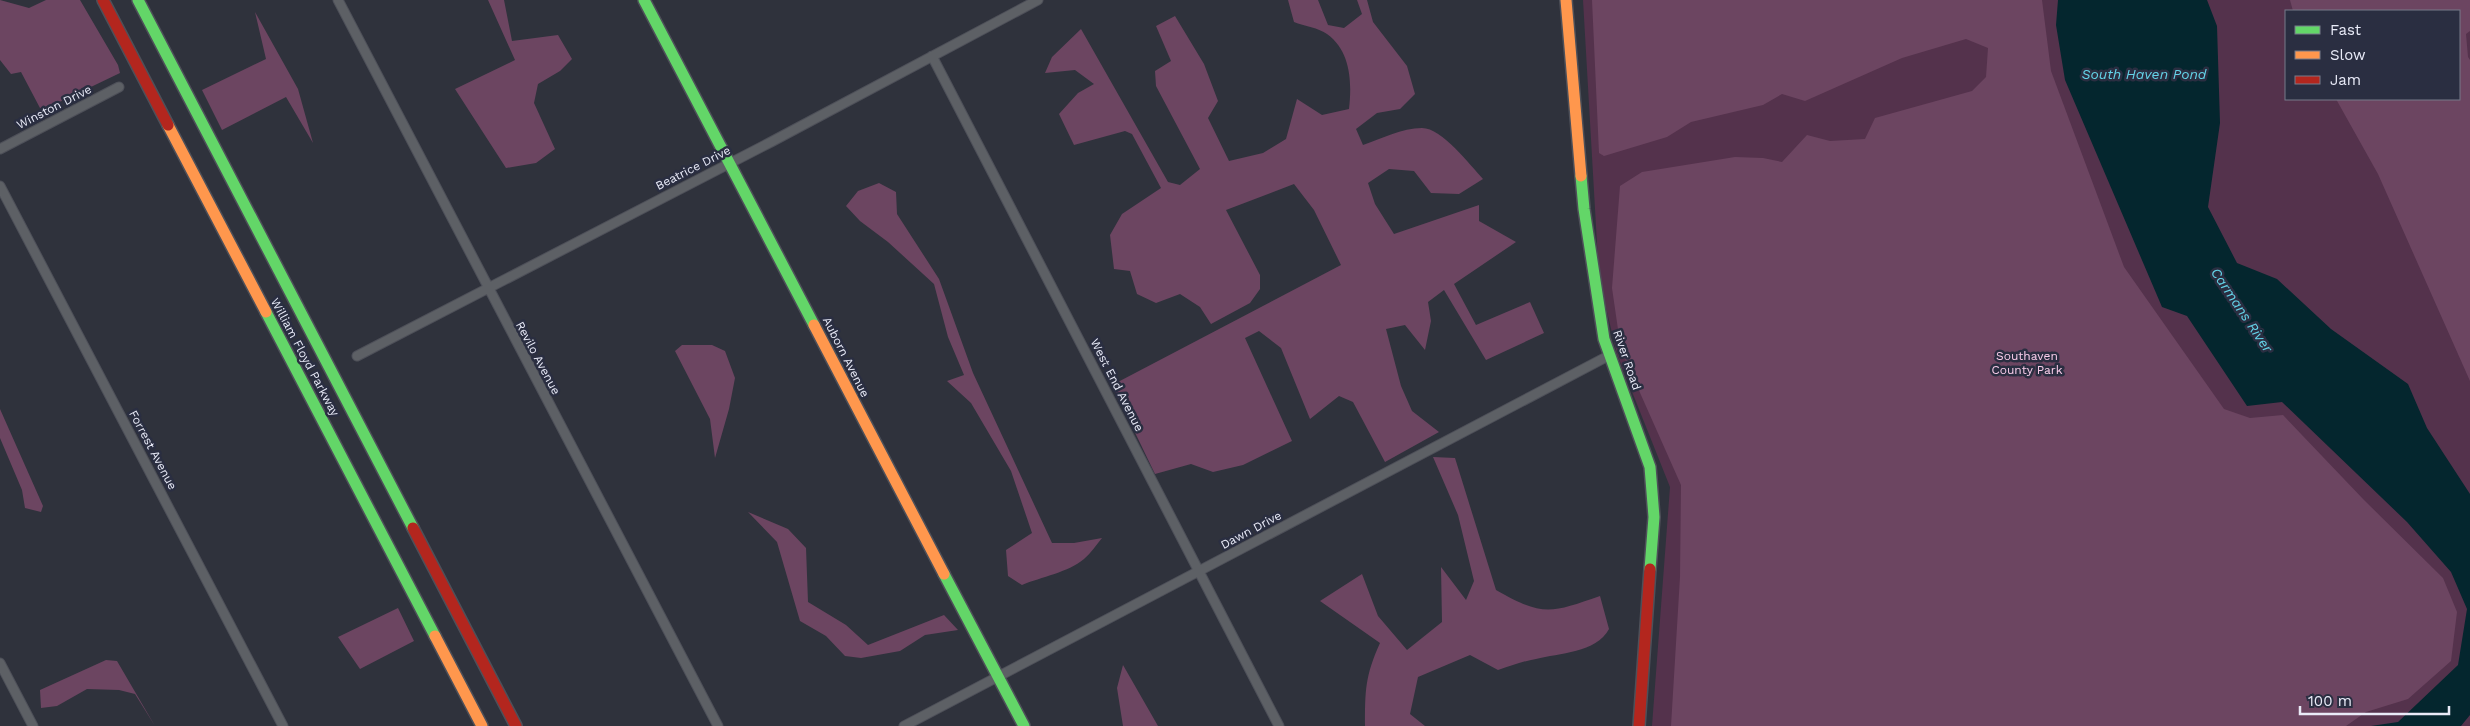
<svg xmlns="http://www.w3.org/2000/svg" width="2470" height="726" font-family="'Work Sans',sans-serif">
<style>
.green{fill:#54324c;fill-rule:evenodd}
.forest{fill:#6c4561}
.water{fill:#04262e}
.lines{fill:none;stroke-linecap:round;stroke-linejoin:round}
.street-casing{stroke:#4e5059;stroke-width:11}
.fast-casing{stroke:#4e5059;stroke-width:14}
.slow-casing{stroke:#4e5059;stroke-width:14}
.jam-casing{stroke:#4e5059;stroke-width:14}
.street{stroke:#5d6065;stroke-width:9}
.fast{stroke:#63d668;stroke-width:11}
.slow{stroke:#ff974d;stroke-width:11}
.jam{stroke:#b3261e;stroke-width:11}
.labels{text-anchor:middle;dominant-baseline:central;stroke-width:5;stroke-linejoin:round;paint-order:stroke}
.street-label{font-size:12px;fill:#e9ebf8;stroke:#2a2e41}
.park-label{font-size:12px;fill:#facdeb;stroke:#2a2e41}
.water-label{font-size:14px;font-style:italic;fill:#64d3e8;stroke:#2a2e41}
</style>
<rect width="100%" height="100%" fill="#2f323c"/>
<!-- green -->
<path class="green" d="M1583,0H2470V726H1652L1670,487L1617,354L1599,278ZM2286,11H2459V99H2286Z"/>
<!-- forest -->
<path class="forest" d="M0,0L29,8L46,0H80L118,65L120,73L45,109L40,108L21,72L11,74L0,60Z
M488,0H504L512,41L558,35L572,59L560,71L538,84L534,103L555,149L536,163L506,168L455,89L515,60Z
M1288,0H1318L1328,25L1344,28L1362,14L1357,0H1367L1373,22L1407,66L1415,94L1400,109L1377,113L1356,129L1363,145C1381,139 1402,128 1422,128C1442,128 1470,165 1483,179L1459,194L1431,193L1414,171L1389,169L1368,183L1375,204L1394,234L1479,205V221L1516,242L1454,284L1476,325L1530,302L1544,333L1486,360L1444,290L1428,302L1431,321L1425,350L1405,325L1386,329L1401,386L1412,411L1439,432L1385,462L1353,402L1339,396L1310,419L1281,348L1259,331L1245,338L1292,441L1243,465L1213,472L1191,464L1155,474L1114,389L1116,383L1341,265L1314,210L1294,184L1226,210L1260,275V289L1250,303L1211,324L1200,307L1180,294L1156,303L1137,294L1130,271L1114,269L1110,235L1122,214L1161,188L1132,134L1125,131L1074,145L1059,114L1078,93L1094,84L1075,70L1045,73L1052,57L1081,29L1168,182L1180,185L1200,169L1156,86L1155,71L1171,61L1156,26L1175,16L1204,64L1218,101L1208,118L1229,161L1263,153L1286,139L1297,99L1322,115L1349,109C1352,83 1351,51 1327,34C1319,28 1304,26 1294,22Z
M1592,0H2042L2051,71L2124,267L2224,409L2250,418L2283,415L2364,500L2443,578L2457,612L2451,661L2408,699L2366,712L2346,726H1671L1680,577L1681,485L1621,350L1612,288L1620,186L1642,172L1735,157L1763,158L1782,162L1807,135L1830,141L1865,139L1875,118L1972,91L1986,77L1988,48L1966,39L1902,58L1805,101L1782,94L1763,105L1691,122L1667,137L1604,156L1599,153Z
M2290,0H2470V31L2466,34L2468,57L2470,60V381L2378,174L2336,99H2459V11H2293Z
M255,12L298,89L313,143L286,97L222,130L202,90L266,59Z
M879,183L896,192L897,214L939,279L973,373L1052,543H1074L1102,538C1096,545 1091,553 1084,559C1069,572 1041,577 1022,585L1008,576L1006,550L1032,533L1011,471L971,403L947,381L964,375L948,337L934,284L888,242L860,221L846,206L858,191Z
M682,345H712L725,351L735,378L729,409L715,458L710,419L675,351Z
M0,409L43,506L41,512L25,508L22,490L0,438Z
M1433,457L1455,458L1496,590C1543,617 1551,613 1600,596L1609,629C1596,653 1559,653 1536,659C1523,661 1511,666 1498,670L1470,655L1418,677L1410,714L1425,726H1365C1365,691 1365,676 1380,643L1320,601L1362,574L1378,616L1407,650L1442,622L1441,567L1466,600L1474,581L1458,515Z
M748,512L788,529L806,548L808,602L846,625L868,645L944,615L958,630L925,635L900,651L861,658L845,656L826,636L800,621L777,542Z
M398,608L414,641L360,669L338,637Z
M106,660L117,661L155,726L135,694L119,690L87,689L57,706L41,708L40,690Z
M1123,665L1158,726H1123L1117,688Z"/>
<!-- water -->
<path class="water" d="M2058,0H2207L2217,26L2220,123L2208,207L2237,263L2277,279L2331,329L2408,384L2427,428L2470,494V715L2461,726H2371L2398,722L2458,665L2467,609L2451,572L2407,522L2282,402L2247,406L2187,316L2162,307L2065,80L2056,25Z"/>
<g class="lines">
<defs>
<path id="street" d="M338,0L718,726
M932,56L1279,726
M0,149L119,87
M0,186L283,726
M357,356L771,142L1038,0
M0,663L33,726
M904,726L1610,355"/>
<path id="fast" d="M138,0L413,528
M644,0L814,325
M1581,176L1584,209L1604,339L1650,467L1654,517L1650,569
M266,312L435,636
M944,574L1024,726"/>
<path id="slow" d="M1566,0L1581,176
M168,125L266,312
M814,325L944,574
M435,636L482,726"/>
<path id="jam" d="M103,0L168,125
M413,528L516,726
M1639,726L1650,569"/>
</defs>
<!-- street casing -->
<use href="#street" class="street-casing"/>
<!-- fast casing -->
<use href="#fast" class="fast-casing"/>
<!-- slow casing -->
<use href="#slow" class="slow-casing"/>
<!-- jam casing -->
<use href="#jam" class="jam-casing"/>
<!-- street -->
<use href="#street" class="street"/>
<!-- fast -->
<use href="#fast" class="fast"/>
<!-- slow -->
<use href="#slow" class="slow"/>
<!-- jam -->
<use href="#jam" class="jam"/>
</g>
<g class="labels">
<!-- street labels -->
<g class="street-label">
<text transform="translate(54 107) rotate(-27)">Winston Drive</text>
<text transform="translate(693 168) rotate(-27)">Beatrice Drive</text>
<text transform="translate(305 357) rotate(62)">William Floyd Parkway</text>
<text transform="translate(846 357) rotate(63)">Auborn Avenue</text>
<text transform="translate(538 358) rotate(62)">Revilo Avenue</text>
<text transform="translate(1627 360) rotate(71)">River Road</text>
<text transform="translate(1117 385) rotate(63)">West End Avenue</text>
<text transform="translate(153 450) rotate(62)">Forrest Avenue</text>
<text transform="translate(1251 530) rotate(-28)">Dawn Drive</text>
</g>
<!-- park labels -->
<g class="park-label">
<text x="2027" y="356">Southaven<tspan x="2027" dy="14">County Park</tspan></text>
</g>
<!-- water labels -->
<g class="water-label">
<text x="2144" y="74">South Haven Pond</text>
<text transform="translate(2242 310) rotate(56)">Carmans River</text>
</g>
</g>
<!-- legend -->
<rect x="2285" y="10" width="175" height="90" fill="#2a2e41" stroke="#767a8a"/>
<rect x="2295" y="26" width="25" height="8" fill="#63d668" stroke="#767a8a"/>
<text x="2330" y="35" font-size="15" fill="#e9ebf8">Fast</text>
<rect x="2295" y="51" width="25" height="8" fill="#ff974d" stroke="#767a8a"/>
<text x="2330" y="60" font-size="15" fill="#e9ebf8">Slow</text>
<rect x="2295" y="76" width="25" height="8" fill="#b3261e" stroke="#767a8a"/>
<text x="2330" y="85" font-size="15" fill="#e9ebf8">Jam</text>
<!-- scale -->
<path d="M2300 706v8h149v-8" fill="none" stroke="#e9ebf8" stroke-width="2.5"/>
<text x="2308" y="706" font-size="15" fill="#e9ebf8" stroke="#2a2e41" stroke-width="4" paint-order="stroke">100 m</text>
</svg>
